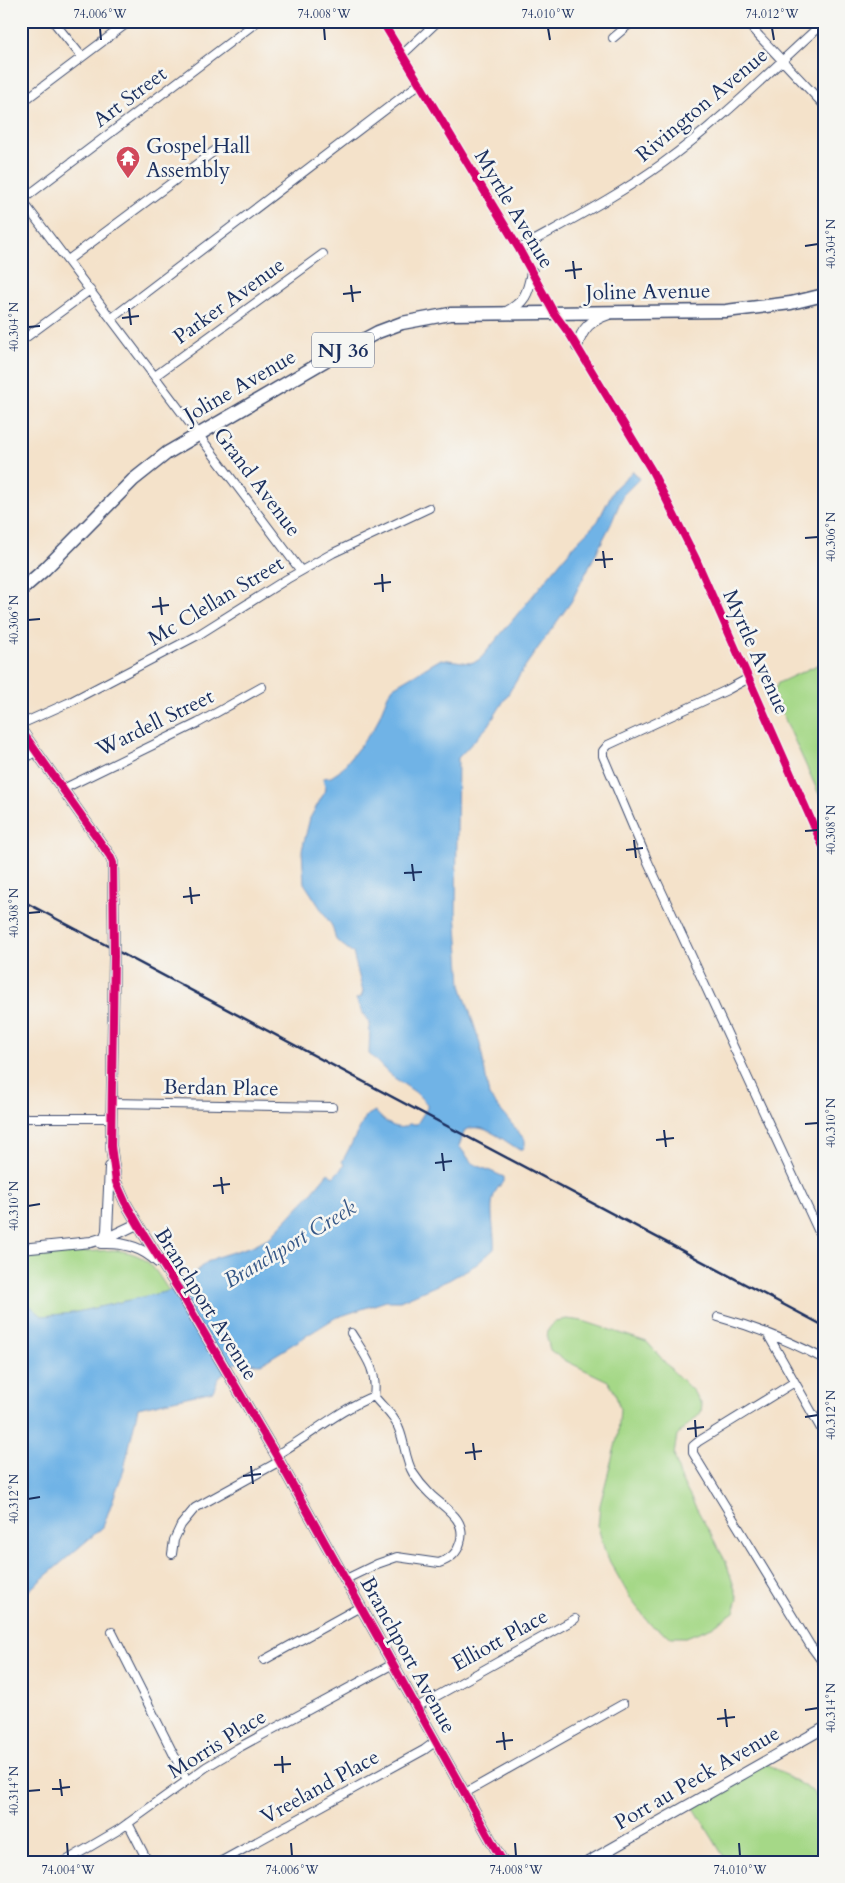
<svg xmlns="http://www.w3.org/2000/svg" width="845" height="1883" font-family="Cardo,serif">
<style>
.green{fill:#a5d887;stroke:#608472}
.water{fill:#70b3e6;stroke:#4671a2}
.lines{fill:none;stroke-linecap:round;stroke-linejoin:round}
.minor-casing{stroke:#3c4a6e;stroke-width:10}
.tertiary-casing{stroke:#3c4a6e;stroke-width:12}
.primary-casing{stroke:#3c4a6e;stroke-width:15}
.minor{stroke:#fff;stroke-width:8}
.tertiary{stroke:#fff;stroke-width:10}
.primary{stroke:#fff;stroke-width:12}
.rail{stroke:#1b2f5e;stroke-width:2.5}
.cycleway-casing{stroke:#f6f6f2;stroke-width:11}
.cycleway{stroke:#d6006c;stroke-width:8}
.ticks{fill:none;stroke:#1b2f5e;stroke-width:2}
.labels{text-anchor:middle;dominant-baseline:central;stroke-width:5;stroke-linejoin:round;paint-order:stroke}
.shield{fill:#f6f6f2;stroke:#5d6b8a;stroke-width:1}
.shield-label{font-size:20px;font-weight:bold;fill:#1b2f5e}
.street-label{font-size:21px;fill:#1b2f5e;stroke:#f6f6f2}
.poi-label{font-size:21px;fill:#1b2f5e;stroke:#f6f6f2;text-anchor:start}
.water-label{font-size:22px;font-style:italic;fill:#355787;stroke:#f6f6f2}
.neatline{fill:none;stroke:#1b2f5e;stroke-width:2}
.ticks-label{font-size:12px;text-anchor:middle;fill:#1b2f5e}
</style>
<rect width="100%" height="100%" fill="#f6f6f2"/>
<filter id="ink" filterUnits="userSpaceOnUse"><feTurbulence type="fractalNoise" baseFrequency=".02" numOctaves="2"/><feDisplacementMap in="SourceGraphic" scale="10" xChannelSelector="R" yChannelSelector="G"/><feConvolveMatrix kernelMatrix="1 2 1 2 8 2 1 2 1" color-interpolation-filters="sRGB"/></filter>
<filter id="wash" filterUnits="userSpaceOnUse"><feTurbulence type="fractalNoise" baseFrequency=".0096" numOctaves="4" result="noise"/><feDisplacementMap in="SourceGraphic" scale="20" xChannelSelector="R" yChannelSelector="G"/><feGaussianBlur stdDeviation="1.12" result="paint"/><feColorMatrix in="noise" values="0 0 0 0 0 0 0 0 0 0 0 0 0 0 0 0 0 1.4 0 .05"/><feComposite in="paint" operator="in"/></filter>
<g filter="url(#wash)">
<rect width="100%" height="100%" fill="#f4e2ca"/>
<!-- green -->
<path class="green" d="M824,662V805L773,693L778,683Z
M113,1250C147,1253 152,1265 169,1291L73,1313L42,1316L21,1298V1259L41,1255Z
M567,1319L583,1321L647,1342L670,1368L693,1391L702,1405L701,1412L697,1417L677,1435L674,1455L681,1480L726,1562L738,1599L734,1612L712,1627L686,1637H671L651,1625L632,1601L606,1555L598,1527L600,1505L618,1435L620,1409L615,1393L608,1381L562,1359L550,1350L547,1338L548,1330L555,1321Z
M764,1762L812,1791L824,1808V1862H727L691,1803Z"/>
<!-- water -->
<path class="water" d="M633,471L639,479L623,495L611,524L571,602L526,665L489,725L458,758L456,911L461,985L480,1043L489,1096L525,1140V1145L523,1149H518C503,1140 482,1121 465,1130L459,1146L472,1163L504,1177V1182C483,1197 496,1227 494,1249L477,1264L449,1280L400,1301H386L335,1318L261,1364L235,1363L219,1377L213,1391L138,1408L124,1469L103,1527L21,1597V1298L42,1316L73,1313L169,1291L184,1282L207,1262L217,1257L252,1246L270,1237L308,1197L328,1173L333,1177L345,1165L342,1162L366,1116L375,1111C382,1120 398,1134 409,1124H417L427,1108V1104L415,1092L390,1075L369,1054L370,1024L363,1014L356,999L361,997L363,992L353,953L336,940L332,926L304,883L302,850L310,818L324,793L325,786L323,778L331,777L340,771L375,727L388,695L393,687L441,659L470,663L477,661L482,657L577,542L598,521L614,489Z"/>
</g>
<g filter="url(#ink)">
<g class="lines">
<defs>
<path id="minor" d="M53,21L82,57
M382,21L519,249L554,313L570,335L652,471L696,559L824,849
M745,21L824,105
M613,38L633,21
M402,55L438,21
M21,103L130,21
M21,199L301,571
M22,200L258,21
M519,249C567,222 618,196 663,163C720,122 771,70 824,22
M68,260L217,149
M112,318L419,84
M21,341L90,290
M155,376L323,254
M749,678L727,690L608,745L603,751V756L648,862L824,1243
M21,724L68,703L198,635L287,579L333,553L429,508
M21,761L35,752
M63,789L198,723L262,687
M111,1103L332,1107
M21,1118H111
M718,1317C755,1327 790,1341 824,1359
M767,1333L824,1434
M793,1383L699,1441L693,1446V1453L810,1645L824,1664
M276,1455C310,1436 338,1410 374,1396C378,1370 364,1354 351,1333
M172,1554L174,1540L181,1525L195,1508L280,1461
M346,1579L377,1564L397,1557L439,1563C448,1560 457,1554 460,1543C468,1519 444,1508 430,1494C424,1488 418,1481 413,1473C405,1460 405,1443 399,1429C395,1416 382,1407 374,1396
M112,1632L187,1781
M264,1660L360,1607
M417,1707L575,1619
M465,1793L623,1704
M128,1823L148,1862
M64,1862L120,1829L206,1767L238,1748L393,1664
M220,1862L424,1750L436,1741"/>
<path id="tertiary" d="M505,313C525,302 528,294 532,272
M577,347C582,328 591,320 609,314
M21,730L110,856L113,863L114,957L111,1146L116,1182L125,1202L143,1233L179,1290L276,1455L503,1862
M104,1239L107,1231L110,1167
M101,1243C124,1242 142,1247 158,1262
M21,1249L91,1242L114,1235L137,1224
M588,1862L824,1728"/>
<path id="primary" d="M21,590L45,569L133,480L167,453L333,356L378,332L402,323L450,314L726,311L791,303L824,295"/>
</defs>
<!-- minor casing -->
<use href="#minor" class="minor-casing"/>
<!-- tertiary casing -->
<use href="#tertiary" class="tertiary-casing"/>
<!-- primary casing -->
<use href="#primary" class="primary-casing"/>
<!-- minor -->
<use href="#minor" class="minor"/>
<!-- tertiary -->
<use href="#tertiary" class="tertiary"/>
<!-- primary -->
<use href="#primary" class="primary"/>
<!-- rail -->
<path class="rail" d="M21,900L824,1326"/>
<defs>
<path id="cycleway" d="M382,21L519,249L554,313L570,335L652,471L696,559L824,849
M21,730L110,856L113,863L114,957L111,1146L116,1182L125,1202L143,1233L179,1290L276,1455L503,1862"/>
</defs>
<!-- cycleway casing -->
<use href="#cycleway" class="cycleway-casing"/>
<!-- cycleway -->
<use href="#cycleway" class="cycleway"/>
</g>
</g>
<!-- ticks -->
<path class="ticks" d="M100,28L101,40M324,28L325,40M548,28L550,40M772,28L774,40M805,246L818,244M573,261L575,279M565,271L582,269M351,285L353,302M343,294L361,292M129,308L131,325M122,318L139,316M28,327L40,326M805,538L818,537M603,551L605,568M595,560L613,559M382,574L383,592M374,584L391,582M160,597L162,615M152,607L169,605M28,620L40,619M805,831L818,830M634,840L636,858M626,850L643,848M412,864L414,881M404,873L422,872M190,887L192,904M183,897L200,895M28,913L40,912M805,1124L818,1123M664,1130L666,1147M656,1140L674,1138M442,1153L444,1171M435,1163L452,1161M221,1177L223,1194M213,1186L230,1184M28,1206L40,1204M805,1417L818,1415M695,1420L696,1437M687,1429L704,1427M473,1443L475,1460M465,1453L482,1451M251,1466L253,1484M243,1476L261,1474M28,1499L40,1497M725,1709L727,1727M805,1710L818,1708M717,1719L735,1717M503,1732L505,1750M496,1742L513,1740M282,1756L283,1773M274,1765L291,1764M60,1779L62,1796M52,1789L70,1787M28,1791L40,1790M67,1843L68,1856M291,1843L292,1856M515,1843L516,1856M739,1843L740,1856"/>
<!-- icons -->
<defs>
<symbol id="temple-pin" viewBox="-11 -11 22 30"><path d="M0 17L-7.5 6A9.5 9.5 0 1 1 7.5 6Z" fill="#d1495b" stroke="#f6f6f2"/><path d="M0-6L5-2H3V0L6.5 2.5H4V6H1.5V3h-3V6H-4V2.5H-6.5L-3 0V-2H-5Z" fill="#fff"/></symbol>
</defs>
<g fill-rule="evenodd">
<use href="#temple-pin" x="114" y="144" width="28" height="38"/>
</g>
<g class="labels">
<!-- shield labels -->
<rect class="shield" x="312" y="332.5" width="62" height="35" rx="4"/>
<g class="shield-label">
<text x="343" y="350">NJ 36</text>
</g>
<!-- street labels -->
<g class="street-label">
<text transform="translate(130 97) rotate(-37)">Art Street</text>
<text transform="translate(702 105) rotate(-40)">Rivington Avenue</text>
<text transform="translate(514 209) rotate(59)">Myrtle Avenue</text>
<text transform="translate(648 292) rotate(-1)">Joline Avenue</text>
<text transform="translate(229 301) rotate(-36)">Parker Avenue</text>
<text transform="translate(240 386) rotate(-30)">Joline Avenue</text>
<text transform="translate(257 482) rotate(53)">Grand Avenue</text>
<text transform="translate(216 601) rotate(-31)">Mc Clellan Street</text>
<text transform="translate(756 652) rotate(66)">Myrtle Avenue</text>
<text transform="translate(155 723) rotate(-26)">Wardell Street</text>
<text transform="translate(221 1088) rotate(1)">Berdan Place</text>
<text transform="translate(206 1304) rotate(58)">Branchport Avenue</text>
<text transform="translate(500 1640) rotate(-29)">Elliott Place</text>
<text transform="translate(408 1655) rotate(61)">Branchport Avenue</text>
<text transform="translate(217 1744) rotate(-32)">Morris Place</text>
<text transform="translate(697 1778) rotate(-30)">Port au Peck Avenue</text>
<text transform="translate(320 1787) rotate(-29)">Vreeland Place</text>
</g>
<!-- poi labels -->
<g class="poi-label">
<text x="146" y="146">Gospel Hall<tspan x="146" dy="24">Assembly</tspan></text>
</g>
<!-- water labels -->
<g class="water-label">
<text transform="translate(290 1244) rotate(-31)">Branchport Creek</text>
</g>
</g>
<!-- margin -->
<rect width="845" height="1883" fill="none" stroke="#f6f6f2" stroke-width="55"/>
<rect x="28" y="28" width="790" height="1828" class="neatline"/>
<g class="ticks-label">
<text x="100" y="18">74.006°W</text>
<text x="324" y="18">74.008°W</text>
<text x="548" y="18">74.010°W</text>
<text x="772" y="18">74.012°W</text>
<text transform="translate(831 244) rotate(-90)" y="4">40.304°N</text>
<text transform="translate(14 327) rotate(-90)" y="4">40.304°N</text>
<text transform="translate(831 537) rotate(-90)" y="4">40.306°N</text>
<text transform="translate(14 620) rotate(-90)" y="4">40.306°N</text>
<text transform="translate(831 830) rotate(-90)" y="4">40.308°N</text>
<text transform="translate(14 913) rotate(-90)" y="4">40.308°N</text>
<text transform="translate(831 1123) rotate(-90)" y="4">40.310°N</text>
<text transform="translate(14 1206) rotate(-90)" y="4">40.310°N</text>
<text transform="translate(831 1415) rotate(-90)" y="4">40.312°N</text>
<text transform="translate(14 1499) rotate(-90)" y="4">40.312°N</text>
<text transform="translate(831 1708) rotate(-90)" y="4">40.314°N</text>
<text transform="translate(14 1791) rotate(-90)" y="4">40.314°N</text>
<text x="68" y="1874">74.004°W</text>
<text x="292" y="1874">74.006°W</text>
<text x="516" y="1874">74.008°W</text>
<text x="740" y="1874">74.010°W</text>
</g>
</svg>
